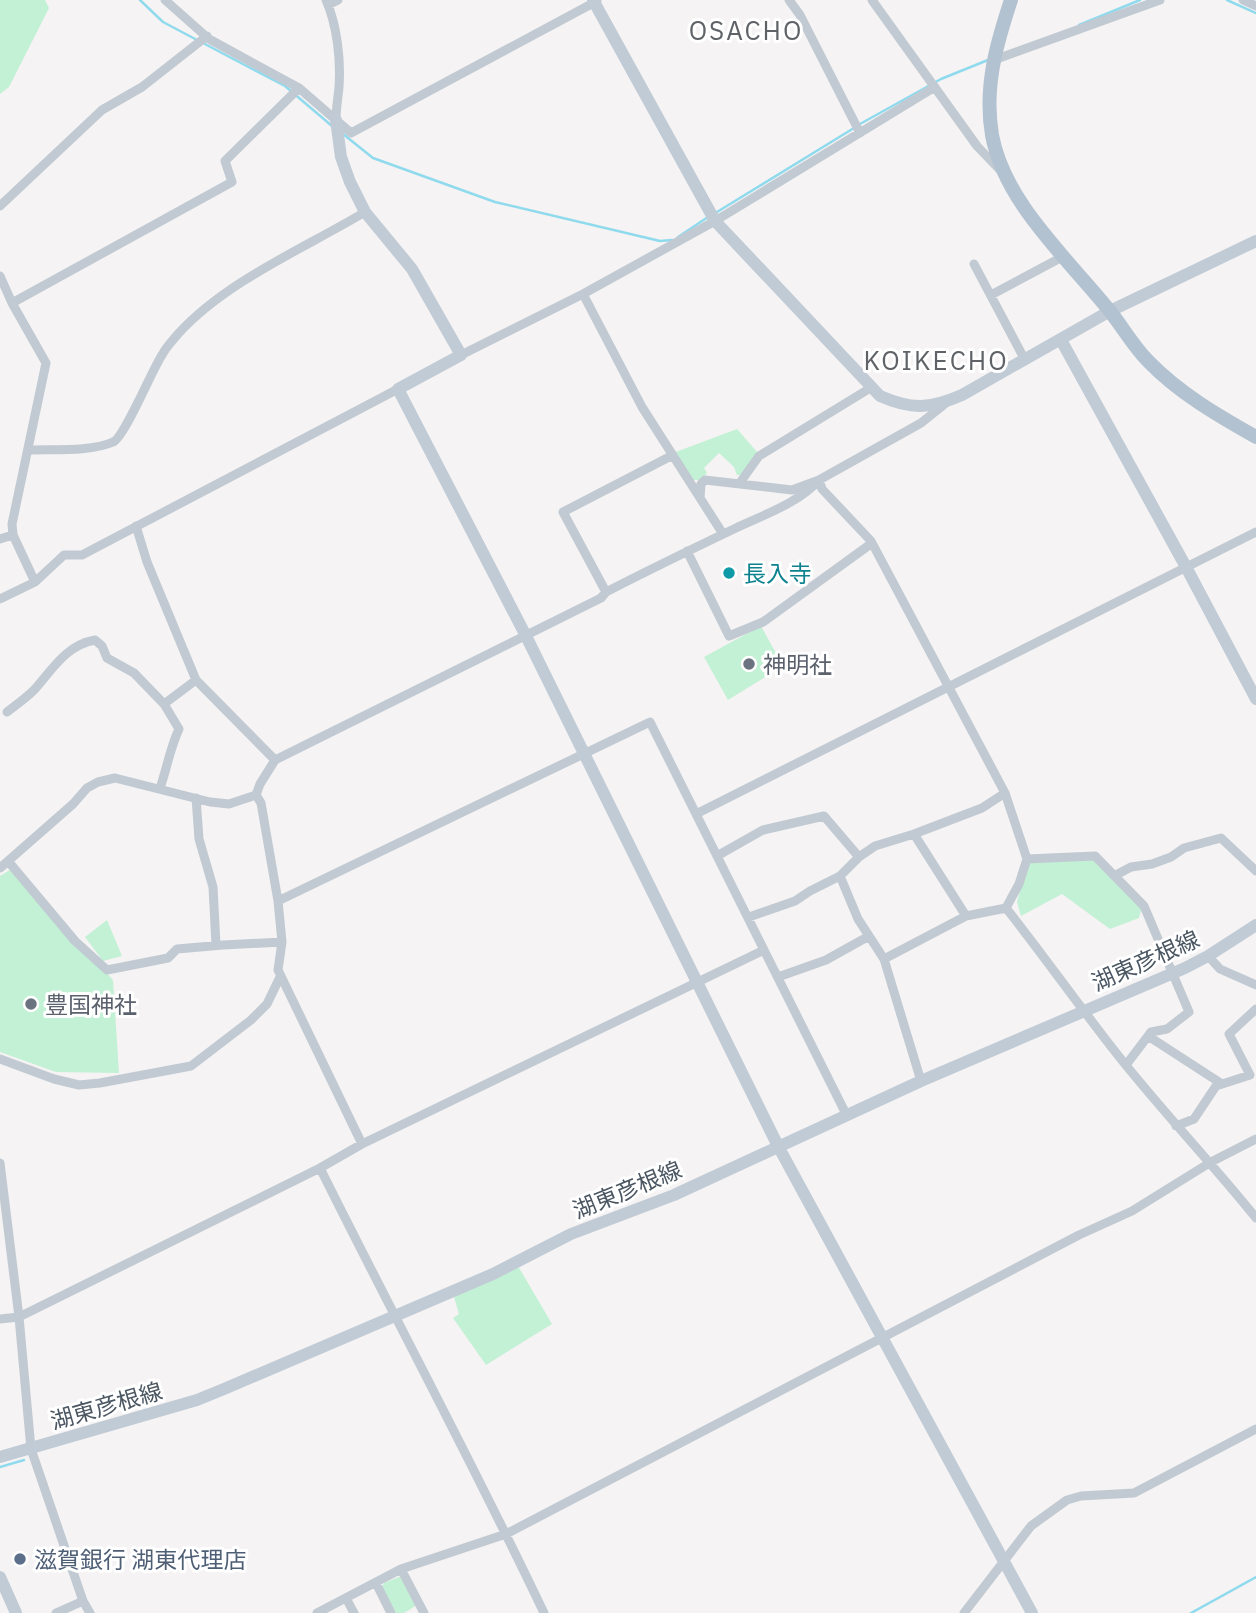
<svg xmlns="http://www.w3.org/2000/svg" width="1256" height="1613" font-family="'IBM Plex Sans','Noto Sans JP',sans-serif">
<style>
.green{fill:#c3f1d5}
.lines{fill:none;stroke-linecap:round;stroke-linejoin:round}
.stream{stroke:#90daee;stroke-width:2.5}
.street{stroke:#c1cad2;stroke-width:9}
.secondary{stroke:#c1cbd6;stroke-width:12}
.primary{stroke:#b3c2d1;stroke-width:14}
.culture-dot{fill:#0f9aa8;stroke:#fff;stroke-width:2.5}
.worship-dot{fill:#6b7280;stroke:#fff;stroke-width:2.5}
.service-dot{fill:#5c6f8a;stroke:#fff;stroke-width:2.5}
.labels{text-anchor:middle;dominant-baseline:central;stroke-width:6;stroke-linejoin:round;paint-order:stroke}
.culture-label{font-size:23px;fill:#0d838f;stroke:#fff;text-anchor:start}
.worship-label{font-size:23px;fill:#5b616d;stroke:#fff;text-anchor:start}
.street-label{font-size:23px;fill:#4a5661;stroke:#fff}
.service-label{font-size:23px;fill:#4e5e75;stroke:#fff;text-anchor:start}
.quarter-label{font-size:26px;letter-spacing:2px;fill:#5f6368;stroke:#fff}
</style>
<rect width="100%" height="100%" fill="#f5f3f3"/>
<!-- green -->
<path class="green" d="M0,0H45L49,8L9,87L0,94Z
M737,429L758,453L742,475H737L734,467L719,453L704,468L707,473L700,480H691L673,453Z
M761,626L783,666L728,700L704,657Z
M1096,859L1142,907L1139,918L1110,929L1062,894L1021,916L1017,902L1028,861Z
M15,867L113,980L119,1073L56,1072L0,1052V876Z
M107,920L122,956L103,961L85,937Z
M518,1266L552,1324L486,1365L453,1318L459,1314L454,1297Z
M401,1576L417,1605L404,1613H396L382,1587L384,1583Z"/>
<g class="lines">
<!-- stream -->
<path class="stream" d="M140,0L163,22L197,40
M1227,0L1256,13
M1079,25L1140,0
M203,43L285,86L332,126
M860,124L941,79L988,60
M343,134L373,158L495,202L660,241L672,240
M717,212L854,128
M678,237L708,217
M0,1467L24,1460
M1191,1613L1256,1577"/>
<!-- street -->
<path class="street" d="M165,0L209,39L299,88L351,133L597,1
M326,0C337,25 341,60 339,87C338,98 336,108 336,120
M789,0L800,15L860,133
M872,0L977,146L999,169
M1243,0L1256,6
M328,5L338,0
M994,60L1160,0
M0,206L102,110L142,87L207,36
M974,264L1025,360
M0,276L12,303L46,363L12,524L13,535L35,582
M583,294L642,407L723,534
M991,295L1064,256
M12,303L232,182L225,161L299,88
M461,355L583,294L715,221L935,87
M29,450C53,449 91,452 113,442C124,438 152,370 162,355C166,347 173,340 178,334C226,281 305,248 365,212
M819,480L822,489L871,541L1005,793L1027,859L1019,884L1006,908
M739,484L759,456L872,387
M700,498L701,484L705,480L792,490L819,480L921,423L946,403
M136,526L147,562L196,680L275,760
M0,539L13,535
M687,551L729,636L763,622L872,543
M606,592L563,512L673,455
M0,599L35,582L64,555H82L398,389
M7,712C16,705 26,698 34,690C52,670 66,645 95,640L102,646L107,658L134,673L164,704L196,680
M160,788C167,768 170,748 179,729L164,704
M196,798L199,839L213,887L216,945
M696,814L1256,532
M914,834L982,808L1005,793
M717,856L763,830L824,816L859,857L840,876L858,919L884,959
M859,857L875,846L914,834L966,916
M1027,859L1095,856L1144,906L1189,1012L1167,1029L1151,1032L1148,1036
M8,861L75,941L107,970L168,958L177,949L223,945L282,942
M0,868L73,804L87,788L98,782L115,778L210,802L229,804L256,795
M1114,876L1131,867L1152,864L1171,857L1184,848L1221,838L1256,871
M278,901L650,722L847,1116
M1006,908C1044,956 1079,1006 1117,1054C1161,1110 1211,1162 1256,1218
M749,917L795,901L810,891L840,876
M1208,956L1220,969L1256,985
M778,977L826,960L869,936
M0,1059L54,1079L79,1085L100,1083L191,1066L251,1020L267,1004L280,977
M1126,1065L1148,1036L1222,1084
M921,1081L884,959L966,916L1006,908
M1176,1126L1194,1119L1216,1086L1250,1075L1229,1034L1256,1009
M362,1144L278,970L282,942L278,901L261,803L256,795L260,784L275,760L601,598L606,592C649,570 692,549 736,528C763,515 799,503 819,480
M0,1163L19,1317L31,1449L83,1601L90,1613
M320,1168C394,1317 473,1463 544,1613
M0,1319L19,1317L320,1168L362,1144L764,950
M401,1569L424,1613
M376,1583L391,1613
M346,1598L354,1613
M56,1613L83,1601
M317,1613L401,1569L506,1534L1079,1235L1132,1211L1211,1162L1256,1139
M964,1613L1031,1526L1067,1500L1081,1496L1134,1493L1256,1429"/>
<!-- secondary -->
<path class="secondary" d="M593,0L715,221L880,396C912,410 930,409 962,395L1110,311L1256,241
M336,120L341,157L350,182L365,212L412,269L461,355L398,389L526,636L778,1146L1032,1613
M1061,340L1186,567L1256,699
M0,1457L197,1400L224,1389L493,1274L571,1234L674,1195L921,1081L1185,968L1208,956L1256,925
M0,1577L16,1613"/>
<!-- primary -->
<path class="primary" d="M1011,0C996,45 984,88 992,135C1004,202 1068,259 1109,310C1122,326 1133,346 1148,361C1179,393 1217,415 1256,437"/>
</g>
<!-- markers -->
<circle class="culture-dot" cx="729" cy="573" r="7"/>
<g class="worship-dot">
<circle cx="749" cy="664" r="7"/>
<circle cx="31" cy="1004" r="7"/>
</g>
<circle class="service-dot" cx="20" cy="1559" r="7"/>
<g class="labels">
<!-- culture labels -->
<g class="culture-label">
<text x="743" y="573">長入寺</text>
</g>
<!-- worship labels -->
<g class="worship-label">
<text x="763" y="664">神明社</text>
<text x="45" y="1004">豊国神社</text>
</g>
<!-- street labels -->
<g class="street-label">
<text transform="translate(1145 960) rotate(-24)">湖東彦根線</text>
<text transform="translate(627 1189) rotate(-22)">湖東彦根線</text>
<text transform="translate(106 1405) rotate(-16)">湖東彦根線</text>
</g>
<!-- service labels -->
<g class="service-label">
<text x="34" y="1559">滋賀銀行 湖東代理店</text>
</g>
<!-- quarter labels -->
<g class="quarter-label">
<text x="746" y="30">OSACHO</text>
<text x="936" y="360">KOIKECHO</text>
</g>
</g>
</svg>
